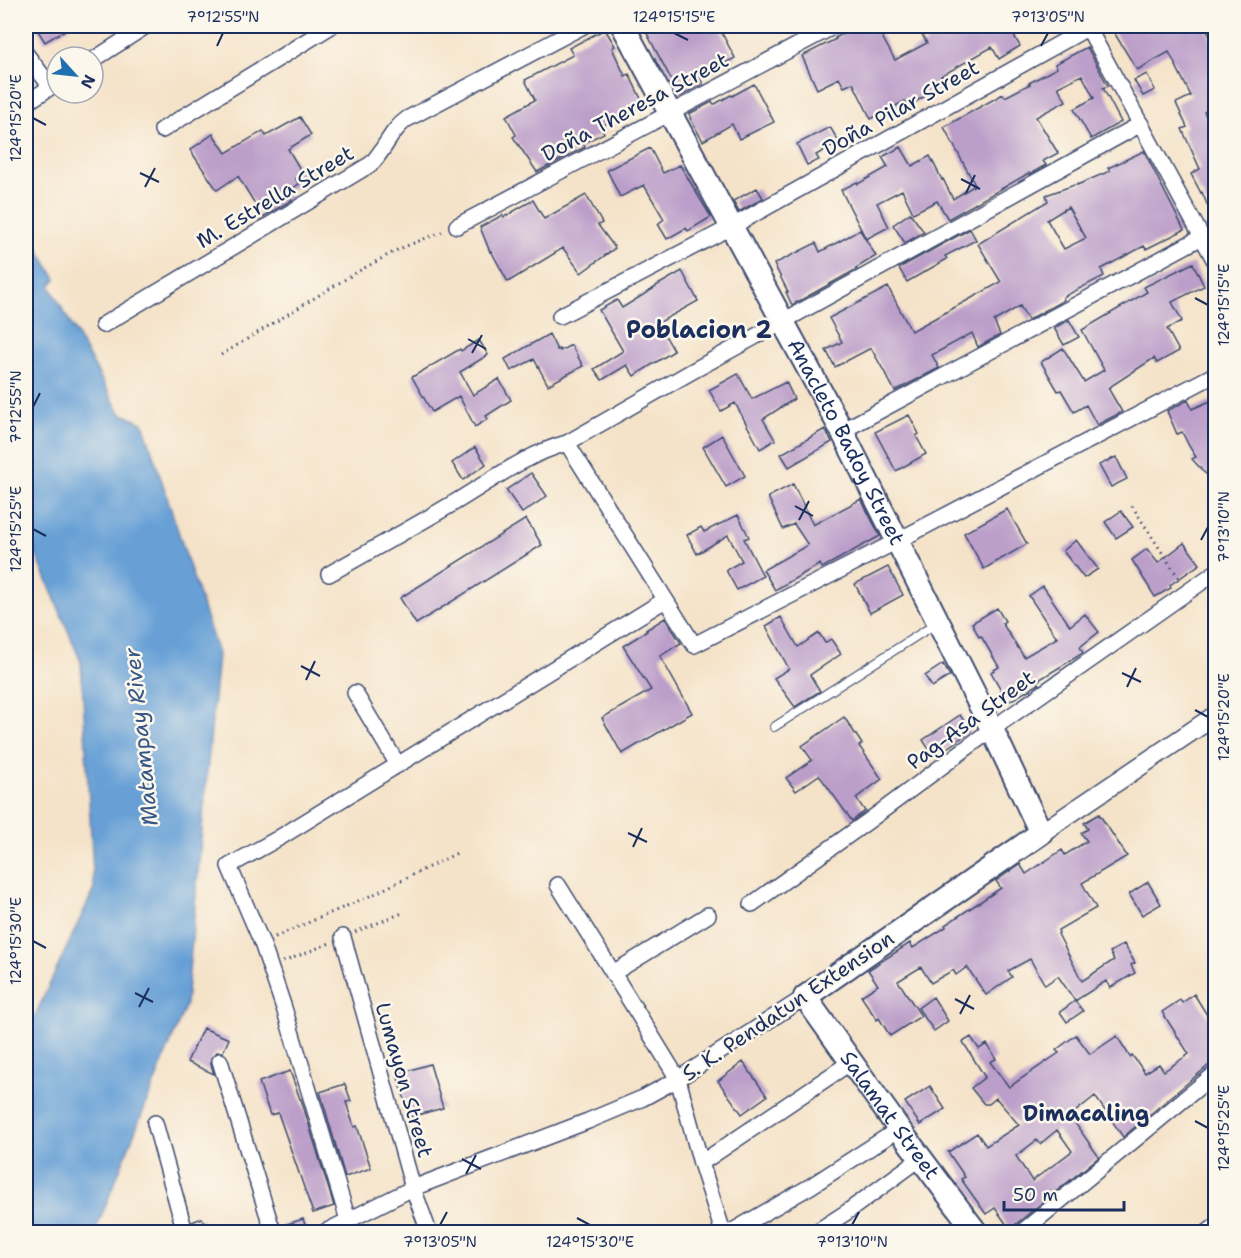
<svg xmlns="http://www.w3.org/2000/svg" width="1241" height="1258" font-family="'Shantell Sans',sans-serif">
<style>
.water{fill:#67a0d6;stroke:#41689a;stroke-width:1.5}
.building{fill:#bb9ec9;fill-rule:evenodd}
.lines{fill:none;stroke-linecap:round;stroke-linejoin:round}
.service-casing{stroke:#3c4a6e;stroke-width:10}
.minor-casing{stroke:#3c4a6e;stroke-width:18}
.tertiary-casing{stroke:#3c4a6e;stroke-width:21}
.primary-casing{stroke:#3c4a6e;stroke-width:26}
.path{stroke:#3c4a6e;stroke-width:3;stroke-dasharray:1.5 4.5;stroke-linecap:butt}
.service{stroke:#fff;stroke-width:8}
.minor{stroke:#fff;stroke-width:15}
.tertiary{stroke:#fff;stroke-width:18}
.primary{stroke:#fff;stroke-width:22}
.ticks{fill:none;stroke:#1b2f5e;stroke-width:2}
.labels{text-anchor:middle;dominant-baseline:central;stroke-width:5;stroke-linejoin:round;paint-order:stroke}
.street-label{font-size:21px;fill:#1b2f5e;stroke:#fbf7ec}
.water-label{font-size:22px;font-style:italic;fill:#365788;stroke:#fbf7ec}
.neighbourhood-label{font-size:22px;font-weight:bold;fill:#1b2f5e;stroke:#fbf7ec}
.quarter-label{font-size:24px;font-weight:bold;fill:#1b2f5e;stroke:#fbf7ec}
.neatline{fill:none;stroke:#1b2f5e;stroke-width:2}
.ticks-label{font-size:15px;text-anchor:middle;fill:#1b2f5e}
</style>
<rect width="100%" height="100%" fill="#fbf7ec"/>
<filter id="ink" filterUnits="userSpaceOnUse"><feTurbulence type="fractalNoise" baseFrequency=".0167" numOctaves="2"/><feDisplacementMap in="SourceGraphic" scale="12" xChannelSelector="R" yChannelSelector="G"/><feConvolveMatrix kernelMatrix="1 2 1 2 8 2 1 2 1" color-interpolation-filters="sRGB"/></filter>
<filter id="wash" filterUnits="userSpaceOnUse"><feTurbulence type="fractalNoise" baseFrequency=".008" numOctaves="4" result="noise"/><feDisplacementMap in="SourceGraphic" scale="24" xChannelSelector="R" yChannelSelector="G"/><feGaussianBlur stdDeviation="1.35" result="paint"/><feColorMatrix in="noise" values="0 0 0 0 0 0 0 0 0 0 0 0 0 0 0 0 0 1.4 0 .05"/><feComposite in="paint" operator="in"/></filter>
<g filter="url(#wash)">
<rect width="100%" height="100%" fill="#f5e3c9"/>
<!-- water -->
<path class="water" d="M26,229L56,279L50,286L120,413L143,423L218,654L186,1004L95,1232H26V1035L94,889L81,662L26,530Z"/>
<g id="blocks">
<!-- building -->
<path class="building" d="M35,26H72L45,42Z
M643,26H718L735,58L699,77L703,84L680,96Z
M858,26H876L895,60L927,43L917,26H1008L1020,46L999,59L992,47L941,76L945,85L908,106L905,101L871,119L853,83L844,87L839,78L817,89L802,56L836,39L835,38Z
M1110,26H1205L1215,47V105L1204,112L1215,135V224L1202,192L1201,193L1191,174L1200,169L1182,129L1187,127L1176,103L1191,96L1169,52L1137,70Z
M605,29L615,46L612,48L625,76L629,74L644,105L601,126L604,133L583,143L585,147L537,172L513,137L516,135L506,116L535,100L525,80L573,55L569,48Z
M1087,47L1108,86L1103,88L1121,122L1091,139L1074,109L1094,98L1082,75L1058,87L1066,101L1036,117L1058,153L1043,161L1046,165L1030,174L1029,173L948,219L937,201L913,213L902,190L877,203L889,227L866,239L841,190L857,182L858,184L888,167L882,157L901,147L912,166L930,156L942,180L943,179L953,199L975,185L944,127L1003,94L1005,97L1030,84L1029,83L1057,68L1055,64Z
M1147,74L1155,90L1143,96L1134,80Z
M754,84L774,122L739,139L732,124L703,141L690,118L691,117L689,114L712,102L714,104H715L731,95L732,96Z
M300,117L311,135L288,149L303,174L296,179L299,184L287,192L292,200L263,217L238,176L217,190L190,150L213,134L226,153L263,131L266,136Z
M830,127L839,142L816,155L819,160L807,165L797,144Z
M650,148L663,173L680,165L711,217L688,231L686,228L667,239L658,224L664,219L644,185L620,197L607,170Z
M1144,151L1184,230L1146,249L1144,246L1101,269L1104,276L1063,297L1064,300L1028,320L1020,306L994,321L1000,335L978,347L972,333L932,355L939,368L895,391L871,348L835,367L826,350L842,342L829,318L888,287L911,331L917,328L1001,282L978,244L1048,201L1046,195L1077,184V185L1110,171L1108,168ZM1068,207L1086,238L1064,249L1047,220Z
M757,188L763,198L739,212L733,201Z
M586,195L602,223L598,225L615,248L581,273L563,248L508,282L491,251L490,252L480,227L503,215L504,217L533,200L544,219Z
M910,213L924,232L905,243L893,225Z
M970,229L976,240L945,256L947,259L907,282L899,268Z
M860,230L876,256L856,268L857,269L792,305L786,292H788L774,264L816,243L820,252Z
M1193,263L1204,286L1172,302L1182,321L1167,329L1179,351L1157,363L1154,358L1108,388L1122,412L1097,425L1086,405L1074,412L1061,390L1058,391L1041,362L1063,348L1084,382L1104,370L1082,330L1147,292L1144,287Z
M682,271L698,301L658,323L674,351L634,376L627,365L602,380L594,369L623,351L599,310L617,300L622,308L656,287V286Z
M1069,320L1079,337L1064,345L1054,328Z
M549,334L557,350L559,349L560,351L571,345L583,366L548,385L534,359L511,371L505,359Z
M479,340L488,355L460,372L473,395L499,379L511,400L486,416L488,419L475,427L459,396L432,412L412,377L460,349L461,351Z
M738,374L752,399L786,382L794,399L763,419L775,440L760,449L735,403L721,411L709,390Z
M1215,399V481L1201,470V469L1192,459L1196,457L1189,446L1182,432L1177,434L1167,411L1188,400L1192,409Z
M909,415L919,434L916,436L926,454L896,471L875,432Z
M825,429L832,442L789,467L781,454Z
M722,435L745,476L726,487L703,447Z
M475,447L486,464L463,480L452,463Z
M1116,457L1127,479L1111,487L1099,465Z
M531,473L547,496L522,513L506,490Z
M793,484L813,525L861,499L880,536L822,568L820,564L775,590L763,570L808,545L794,524L783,529L768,497Z
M1007,509L1027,544L984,569L964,533Z
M1121,511L1133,527L1116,538L1105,522Z
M738,515L749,537L744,539L763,576L737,590L726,570L742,561L728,535L697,554L687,535L701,527L704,532Z
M526,519L542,545L416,624L400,598Z
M1076,540L1098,569L1084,578L1063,551Z
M1184,543L1200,564L1170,585L1171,588L1155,597L1132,560L1147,549L1158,563Z
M888,567L903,595L870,613L855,584Z
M1043,586L1070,626L1085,614L1099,632L1080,647L1083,653L1037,681L1039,684L1008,702L991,672L999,667L981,636L979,637L972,623L997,608L1005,621L1002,623L1024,657L1057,638L1029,596Z
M781,617L798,647L819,633L825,643L831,639L841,654L810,675L820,691L795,707L774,678L789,669L766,626Z
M665,618L681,643L660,656L692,713L622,754L602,718L651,690L623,646L647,631L646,630Z
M943,664L950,676L932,687L925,676Z
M960,715L971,731L934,757L923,740Z
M844,717L862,744L859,746L882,779L856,798L865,811L852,821L819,775L796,791L786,778L812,760L802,746Z
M1099,814L1127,856L1082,883L1096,908L1058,930L1059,933L1058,934L1082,981L1114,960L1110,952L1124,944L1135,963L1131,965L1135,973L1110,988L1106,981L1075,1001L1058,976L1045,985L1030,959L1008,971L1012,977L986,995L967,967L956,975L953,970L931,983L921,967L898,981L921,1016L890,1036L879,1018L877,1020L861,996L878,985L868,970L910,943L913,948L946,927L945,925L1001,888L996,881L1020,864L1026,874L1062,850L1065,855L1087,841L1081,833L1088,829L1084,823Z
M1148,882L1161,904L1142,915L1129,894Z
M1194,994L1215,1028L1208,1034L1215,1046V1060L1123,1137L1095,1096L1070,1116L1099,1157L1016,1224L1012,1232L995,1208L986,1214L961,1179L965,1177L948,1152L977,1133L986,1146L1019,1125L996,1098L989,1104H984L971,1088L985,1077L963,1042L971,1037L979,1049L987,1044L996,1059L990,1062L1009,1087L1059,1053L1056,1050L1076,1035L1090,1054L1117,1036L1130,1057L1132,1055L1145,1073L1159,1064L1164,1071L1189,1054L1162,1012L1180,1000L1182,1003ZM1057,1130L1072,1151L1032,1181L1016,1156L1037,1140L1040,1144Z
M933,997L948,1021L934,1031L918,1008Z
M1075,1001L1083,1011L1067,1022L1060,1012Z
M203,1028L229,1039L223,1052H217L211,1058V1064L214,1074L187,1062Z
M743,1062L767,1096L742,1114L718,1081Z
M430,1064L443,1108L410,1117L397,1074Z
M290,1071L300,1099H301L334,1206L313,1213L278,1113L270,1115L259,1082Z
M345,1084L351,1101L346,1102L354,1127L357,1126L371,1168L345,1177L320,1092Z
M930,1086L945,1109L920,1125L905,1102Z
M202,1218L208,1233H195L192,1222Z
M303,1219L308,1233H283L281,1226Z"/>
</g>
</g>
<g filter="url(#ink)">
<use href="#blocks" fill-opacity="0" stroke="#3c4a6e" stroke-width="1.5"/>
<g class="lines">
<defs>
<path id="service" d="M774,727L937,623"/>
<path id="minor" d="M1087,26L1216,263
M26,54L51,87
M93,60L146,26
M26,103L57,83
M162,130L331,26
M457,226L834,26
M560,316L731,227L1091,26
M103,325L371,164C385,150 390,131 407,119L583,26
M842,431L1202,237
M567,443L694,645L897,541L1216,374
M329,574C372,550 415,526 457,501C492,480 527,454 567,443L689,373L1141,124
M355,693L398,765
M558,885L613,973L678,1079L701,1163L723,1232
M752,904L867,822L992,729L1216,572
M343,937L413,1188L429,1232
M613,973L708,915
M220,1061L273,1232
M155,1123L185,1232
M701,1163L851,1062
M348,1220L284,1008L262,943L229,866L279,838L665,600
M325,1232L413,1188L588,1121L643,1098L678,1079L805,997
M731,1232L811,1186L899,1129
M816,1232L847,1212L921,1158
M1022,1232L1216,1073
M1208,1232L1216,1226"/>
<path id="tertiary" d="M1041,833L1216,715"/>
<g id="primary">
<path id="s1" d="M623,26L842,431L992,729L1041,833L805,997L899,1129L976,1232"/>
</g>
</defs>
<!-- service casing -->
<use href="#service" class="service-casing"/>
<!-- minor casing -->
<use href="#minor" class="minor-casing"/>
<!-- tertiary casing -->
<use href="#tertiary" class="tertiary-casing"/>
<!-- primary casing -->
<use href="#primary" class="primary-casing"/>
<!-- path -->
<path class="path" d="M221,355L357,272L399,249L444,231
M1132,506L1180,580
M355,932L405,912
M275,937L372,895L459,852
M283,962L330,943"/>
<!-- service -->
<use href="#service" class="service"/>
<!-- minor -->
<use href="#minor" class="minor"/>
<!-- tertiary -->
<use href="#tertiary" class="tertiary"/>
<!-- primary -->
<use href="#primary" class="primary"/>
</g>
</g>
<!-- ticks -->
<path class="ticks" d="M674,33L688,40M217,46L223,33M1041,46L1048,33M33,118L46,125M140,173L159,182M961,179L980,189M145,187L155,168M966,193L975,175M1195,298L1208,305M468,339L486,349M472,353L482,335M33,407L40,393M795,506L813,516M799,520L809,501M33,529L46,536M1201,540L1208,527M301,666L320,676M1122,673L1141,682M306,680L315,661M1127,687L1136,668M1195,710L1208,717M628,833L647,842M633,847L642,828M33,941L46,948M135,993L153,1002M955,999L974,1009M139,1007L149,988M960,1014L970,995M1195,1121L1208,1128M462,1159L481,1169M466,1174L476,1155M577,1218L590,1225M440,1225L447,1212M852,1225L859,1212"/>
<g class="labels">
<!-- street labels -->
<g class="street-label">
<text transform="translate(635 107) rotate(-28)">Doña Theresa Street</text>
<text transform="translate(901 108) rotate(-29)">Doña Pilar Street</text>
<text transform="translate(275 197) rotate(-31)">M. Estrella Street</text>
<text stroke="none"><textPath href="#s1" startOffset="472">Anacleto Badoy Street</textPath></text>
<text transform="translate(971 720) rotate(-36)">Pag-Asa Street</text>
<text transform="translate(788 1006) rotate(-34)">S. K. Pendatun Extension</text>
<text transform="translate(404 1080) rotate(74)">Lumayon Street</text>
<text stroke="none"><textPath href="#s1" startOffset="1342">Salamat Street</textPath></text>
</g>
<!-- water labels -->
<g class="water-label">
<text transform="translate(141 737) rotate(-96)">Matampay River</text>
</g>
<!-- neighbourhood labels -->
<g class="neighbourhood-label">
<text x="1086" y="1113">Dimacaling</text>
</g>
<!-- quarter labels -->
<g class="quarter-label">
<text x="699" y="330">Poblacion 2</text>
</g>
</g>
<!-- margin -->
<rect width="1241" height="1258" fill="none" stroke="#fbf7ec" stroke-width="66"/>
<!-- north arrow -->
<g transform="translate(75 75) rotate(117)"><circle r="28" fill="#fbf7ec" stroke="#a1a7b3" stroke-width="1.5"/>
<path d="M0-4.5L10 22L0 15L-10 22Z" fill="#1f6fb2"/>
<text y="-9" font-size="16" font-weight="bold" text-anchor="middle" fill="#1b2f5e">N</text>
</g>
<!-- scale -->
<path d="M1004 1201v9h120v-9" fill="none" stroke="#1b2f5e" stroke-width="3"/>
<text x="1013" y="1201" font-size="18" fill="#1b2f5e" stroke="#fbf7ec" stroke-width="4.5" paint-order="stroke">50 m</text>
<rect x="33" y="33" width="1175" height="1192" class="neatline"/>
<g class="ticks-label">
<text x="223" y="22">7°12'55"N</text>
<text x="674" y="22">124°15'15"E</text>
<text x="1048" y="22">7°13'05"N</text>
<text transform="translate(16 118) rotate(-90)" y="5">124°15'20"E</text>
<text transform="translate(1224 305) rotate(-90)" y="5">124°15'15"E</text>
<text transform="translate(16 407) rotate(-90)" y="5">7°12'55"N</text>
<text transform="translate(1224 527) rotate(-90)" y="5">7°13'10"N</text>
<text transform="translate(16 529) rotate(-90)" y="5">124°15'25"E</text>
<text transform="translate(1224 717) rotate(-90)" y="5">124°15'20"E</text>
<text transform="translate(16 941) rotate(-90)" y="5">124°15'30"E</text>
<text transform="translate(1224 1128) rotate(-90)" y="5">124°15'25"E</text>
<text x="440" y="1247">7°13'05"N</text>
<text x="590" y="1247">124°15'30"E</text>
<text x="852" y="1247">7°13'10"N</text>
</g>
</svg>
